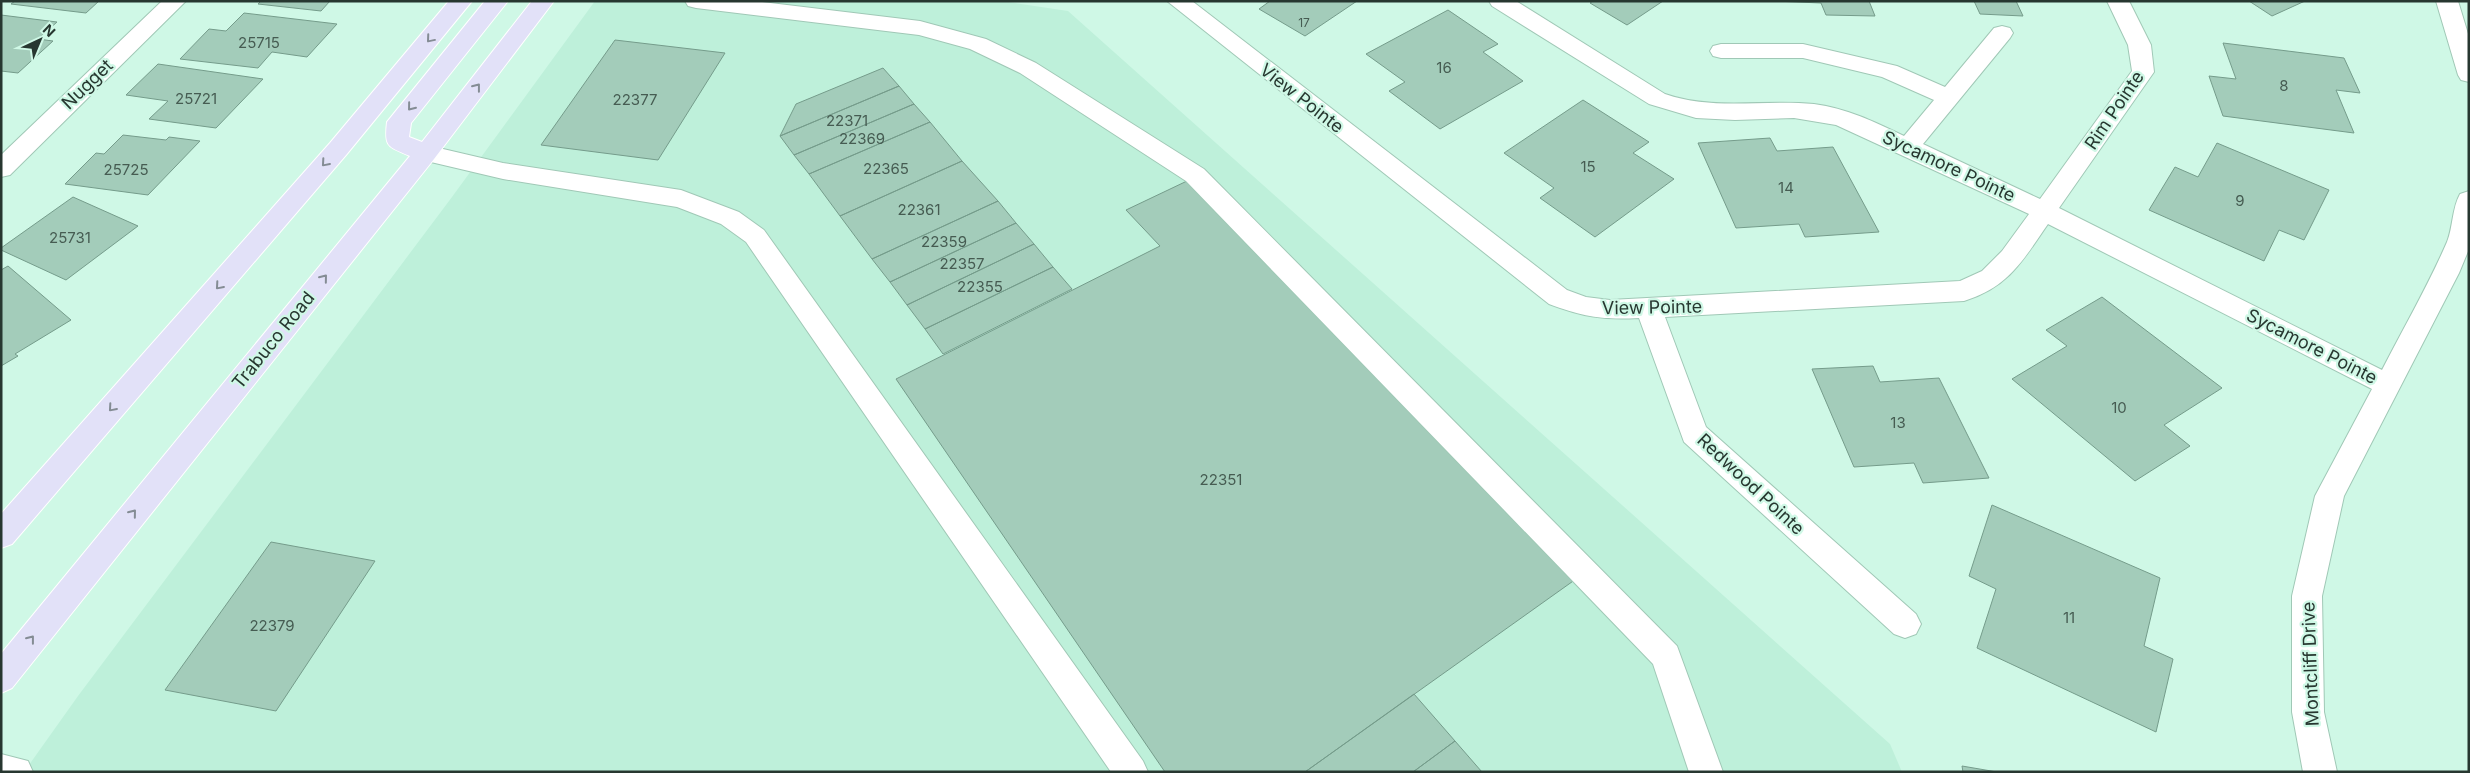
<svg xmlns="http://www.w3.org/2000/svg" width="2470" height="773" font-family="Inter,sans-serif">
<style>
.built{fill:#bef0da}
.building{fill:#a3ccba;stroke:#759c8b}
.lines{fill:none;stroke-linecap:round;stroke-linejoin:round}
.lane-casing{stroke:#a0c8b6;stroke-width:2}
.street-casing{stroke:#a0c8b6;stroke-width:2}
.primary-casing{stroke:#fff;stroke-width:2}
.lane{fill:#fff;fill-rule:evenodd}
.street{fill:#fff;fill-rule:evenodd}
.primary{fill:#e2e1f8;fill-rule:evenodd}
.oneway{stroke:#848c94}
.labels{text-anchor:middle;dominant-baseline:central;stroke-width:4.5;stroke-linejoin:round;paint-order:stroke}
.far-number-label{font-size:12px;fill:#465c52}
.number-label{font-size:15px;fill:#465c52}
.street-label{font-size:18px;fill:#273730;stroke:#cff8e6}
</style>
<rect width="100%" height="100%" fill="#cff8e6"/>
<!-- built -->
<path class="built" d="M595,1H1001L1068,11L1890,744L1902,772H24L78,696L452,197Z"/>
<!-- building -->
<path class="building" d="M15,1H99L86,13L11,4Z
M261,1H330L321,11L258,4Z
M1270,1H1357L1305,36L1259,9Z
M1593,1H1663L1627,25L1590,3Z
M1774,1H1869L1875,16L1826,15L1821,3Z
M1974,1H2016L2023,16L1980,14Z
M2249,1H2305L2272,16Z
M1448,10L1498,44L1483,52L1523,81L1440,129L1389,91L1405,82L1366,54Z
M244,13L337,24L307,57L272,52L258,68L180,59L209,29L226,31Z
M1,15L57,22L38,39L53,41L18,73L1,71Z
M615,40L725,53L658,160L541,145Z
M2223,43L2344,58L2360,93L2336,90L2354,133L2223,116L2209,76L2236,79Z
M158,64L263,79L216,128L149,119L168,101L126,95Z
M883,68L899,86L780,136L796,104Z
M899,86L914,104L794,155L780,136Z
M1583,100L1649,142L1633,153L1674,179L1595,237L1540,198L1554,188L1504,153Z
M914,104L930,122L809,174L794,155Z
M930,122L962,161L840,216L809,174Z
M123,135L166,140L169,137L200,141L148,195L65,184L96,153L104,154Z
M1770,138L1777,151L1833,147L1879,232L1805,237L1799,224L1736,228L1698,143Z
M2217,143L2329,190L2304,240L2279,230L2264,261L2149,210L2175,167L2198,177Z
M962,161L998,201L872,259L840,216Z
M1187,181L1576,579L1305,772H1165L896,379L1160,246L1126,210Z
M73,197L138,226L66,280L1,250V248Z
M998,201L1016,223L890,282L872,259Z
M1016,223L1034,244L907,305L890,282Z
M1034,244L1053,267L925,329L907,305Z
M8,266L71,320L15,354L18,356L1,366V270Z
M1053,267L1072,289L943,354L925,329Z
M2102,297L2222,388L2164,425L2190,446L2135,481L2012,379L2067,346L2046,330Z
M1873,366L1880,382L1939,378L1989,478L1923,483L1914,463L1854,467L1812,369Z
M1992,505L2160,578L2144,646L2173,659L2156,732L1977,648L1996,589L1969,576Z
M271,542L375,561L276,711L165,690Z
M1414,694L1455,741L1413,772H1305Z
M1455,741L1482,772H1413Z
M1962,766L1997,772H1963Z"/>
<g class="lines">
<defs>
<path id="lane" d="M685,1H754L920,21L986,39L1036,63L1204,169L1677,646L1723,772H1689L1653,664L1186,181L1020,73L970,49L919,35L696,8L688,6Z
M426,145L503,163L681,190L739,212L764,230L1143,761L1148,772H1111L746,242L721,224L677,207L503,179L418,159L414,153L418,147Z
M1,754L28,761L33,772H1Z"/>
<path id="street" d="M162,1H186L10,175L1,177V155Z
M1167,1H1192L1567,290L1586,297L1610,300L1960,281L1982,271L2002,251L2029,214L1836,125L1794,118L1735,120L1696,118L1649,104L1492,6L1489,1H1516L1665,94C1714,111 1763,99 1814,104C1846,108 1875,122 1904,136L1934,100L1882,77L1803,58H1721L1713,56L1710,51L1713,46L1721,44H1803L1897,66L1945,87L1994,28L2002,26L2010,28L2013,33L2010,38L1923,144L2040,199L2132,71L2128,45L2107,1H2129L2151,45L2154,72L2059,208L2382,370C2404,327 2428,286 2447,242C2453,227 2452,208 2460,194L2469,191V249L2459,273L2344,496L2322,596L2324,712L2337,772H2303L2292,712V596L2315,496L2372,389L2048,224C2023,260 2009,287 1964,301L1665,317L1706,427L1916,614L1921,624L1916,634L1905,638L1894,634L1684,442L1639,318C1602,320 1584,317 1549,304Z
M2436,1H2458L2469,37V82L2461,80L2458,75Z"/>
<path id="primary" d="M449,1H472L346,155L12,544L1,548V514L330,143Z
M485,1H508L411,123L409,137L422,142L532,1H554L434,159L12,688L1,693V654L410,156C388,146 384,148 387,122Z"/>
</defs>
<!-- lane casing -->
<use href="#lane" class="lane-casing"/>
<!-- street casing -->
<use href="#street" class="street-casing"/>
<!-- primary casing -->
<use href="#primary" class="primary-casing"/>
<!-- lane -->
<use href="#lane" class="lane"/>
<!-- street -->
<use href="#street" class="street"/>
<!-- primary -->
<use href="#primary" class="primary"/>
</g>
<!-- one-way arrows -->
<defs><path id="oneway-chevron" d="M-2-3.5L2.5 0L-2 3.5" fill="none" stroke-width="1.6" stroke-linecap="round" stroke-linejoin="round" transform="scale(1.25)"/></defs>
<g class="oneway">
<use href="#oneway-chevron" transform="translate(430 39) rotate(130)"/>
<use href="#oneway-chevron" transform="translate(477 87) rotate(-52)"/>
<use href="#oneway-chevron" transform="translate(411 107) rotate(129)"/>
<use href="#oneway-chevron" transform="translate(325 163) rotate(131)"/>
<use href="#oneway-chevron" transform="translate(324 278) rotate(-51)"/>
<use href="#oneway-chevron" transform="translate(219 286) rotate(131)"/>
<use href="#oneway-chevron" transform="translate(112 408) rotate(131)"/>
<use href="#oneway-chevron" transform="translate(133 513) rotate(-51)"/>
<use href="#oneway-chevron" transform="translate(31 639) rotate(-52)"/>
</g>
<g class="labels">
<!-- far-number labels -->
<g class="far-number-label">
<text x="1304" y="22">17</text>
</g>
<!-- number labels -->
<g class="number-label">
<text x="259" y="42">25715</text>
<text x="1444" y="67">16</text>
<text x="2284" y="85">8</text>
<text x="196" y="98">25721</text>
<text x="635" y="99">22377</text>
<text x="847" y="120">22371</text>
<text x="862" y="138">22369</text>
<text x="1588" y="166">15</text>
<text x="886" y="168">22365</text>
<text x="126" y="169">25725</text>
<text x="1786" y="187">14</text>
<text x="2240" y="200">9</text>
<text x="919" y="209">22361</text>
<text x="70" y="237">25731</text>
<text x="944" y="241">22359</text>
<text x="962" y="263">22357</text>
<text x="980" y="286">22355</text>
<text x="2119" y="407">10</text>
<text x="1898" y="422">13</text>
<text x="1221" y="479">22351</text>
<text x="2069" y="617">11</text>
<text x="272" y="625">22379</text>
</g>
<!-- street labels -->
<g class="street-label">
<text transform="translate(87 84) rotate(-44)">Nugget</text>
<text transform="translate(1302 98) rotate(38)">View Pointe</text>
<text transform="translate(2114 110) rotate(-56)">Rim Pointe</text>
<text transform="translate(1949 166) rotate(25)">Sycamore Pointe</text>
<text transform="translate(1652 307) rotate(-1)">View Pointe</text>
<text transform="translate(273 340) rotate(-51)">Trabuco Road</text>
<text transform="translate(2312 346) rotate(27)">Sycamore Pointe</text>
<text transform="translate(1751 484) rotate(43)">Redwood Pointe</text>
<text transform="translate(2310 664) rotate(-92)">Montcliff Drive</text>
</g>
</g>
<!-- border -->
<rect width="2470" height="773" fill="none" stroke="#273730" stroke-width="5"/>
<!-- north arrow -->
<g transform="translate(40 40) rotate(44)" stroke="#cff8e6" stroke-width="4" paint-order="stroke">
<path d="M0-4L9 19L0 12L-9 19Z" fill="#273730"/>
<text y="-8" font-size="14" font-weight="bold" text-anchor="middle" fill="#273730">N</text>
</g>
</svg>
